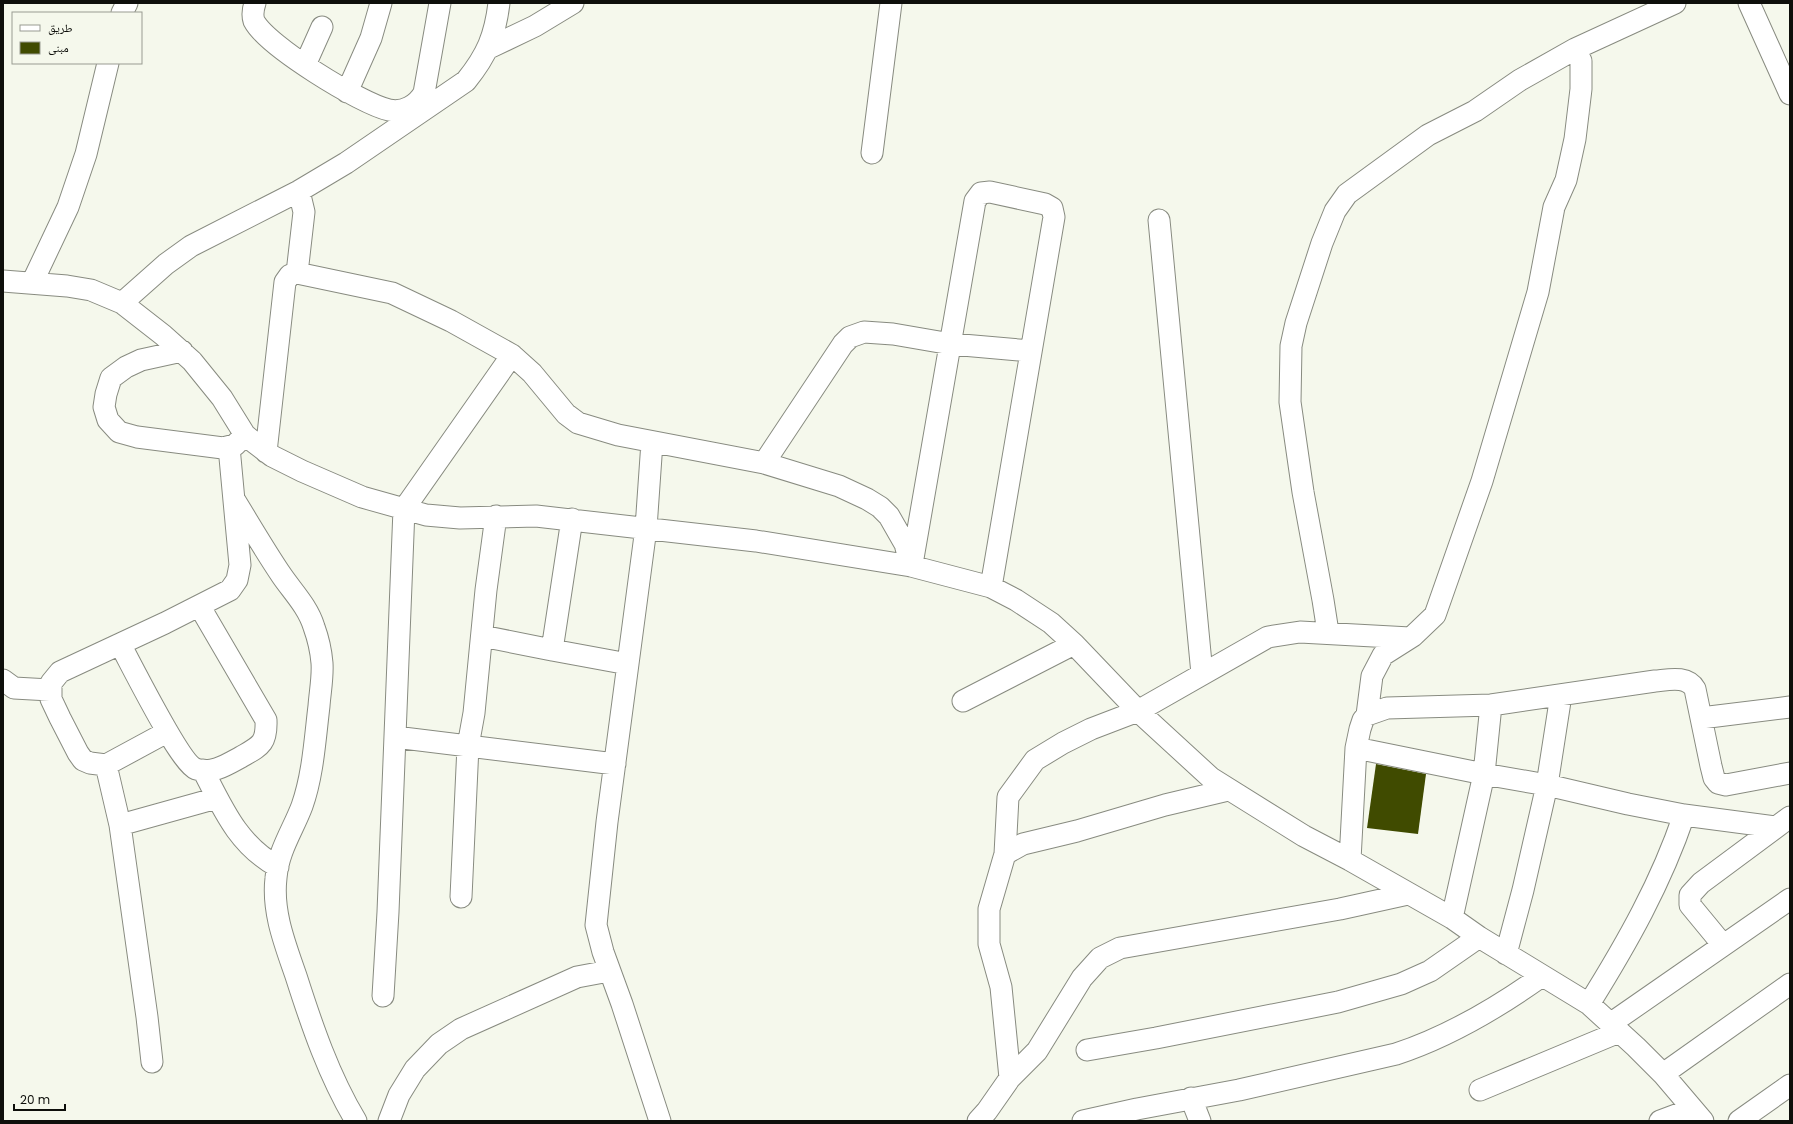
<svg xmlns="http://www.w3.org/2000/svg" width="1793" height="1124" font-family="Poppins,'Noto Naskh Arabic',sans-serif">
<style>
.building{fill:#404b00}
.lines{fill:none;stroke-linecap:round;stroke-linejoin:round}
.minor-casing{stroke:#888b80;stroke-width:23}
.minor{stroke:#fff;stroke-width:21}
</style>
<rect width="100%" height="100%" fill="#f5f8ec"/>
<!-- building -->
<path class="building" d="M1376,764L1426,774L1418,834L1367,828Z"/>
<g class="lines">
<defs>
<path id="minor" d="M255,3C253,9 252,15 254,21C267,46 361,104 389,110C404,113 417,105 424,93L440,3
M1749,3L1790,94
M122,13L127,3
M489,48L535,26L573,3
M305,65L322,27
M347,92L371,38L381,3
M872,153L891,3
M1159,220L1202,674
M297,273L304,212L299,191
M3,281L67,286L91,290L122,303L163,335L192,361L222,398L245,435L255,443L272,456L302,471L362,497L426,515L460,518L536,516L756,541L911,566L991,587L1016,600L1051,623L1074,644L1138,711L1211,778L1304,836L1350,860L1452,918L1479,937L1589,1004L1636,1047L1663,1074L1703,1121
M32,283L68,207L86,154L108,63
M122,303L166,264L191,246L299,191L346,163L466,81C487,55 495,36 499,3
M182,351L141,360L126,367L111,378L106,394L104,407L108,420L119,432L137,437L223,448L235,445L240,440
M652,442L646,528L607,822L596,925L603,952L622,1004L660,1121
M266,452L285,282L290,275L297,273L392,293L451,321L512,355L532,373L566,414L578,423L618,435L764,463L839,486L867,499L880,507L889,516L905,544L911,566
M764,463L843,344L850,337L864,332L893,334L951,344L1031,351
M234,499C250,525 265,551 282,576C293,592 308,607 314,627C318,638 321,651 322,663C323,677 320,692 319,706C315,739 313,775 302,806C293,830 278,851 276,878C272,912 285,944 296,976C312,1026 329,1076 356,1121
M572,519L552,650L628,664
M912,564L975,201L981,193L990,192L1045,204L1052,208L1054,217L991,587
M1328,632L1323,600L1303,492L1290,402L1291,346L1296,323L1322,243L1335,211L1347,194L1428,135L1475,111L1520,80L1575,49L1675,3
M482,636L552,650
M120,644C131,664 180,763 196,769C212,775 228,764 241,757C260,746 267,744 266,720L200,607
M3,680L14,688L50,690
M963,701L1074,644
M1367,715L1372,676L1383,655L1413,636L1435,615L1482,481L1538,292L1554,207L1566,180L1575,139L1581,89V61L1575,49
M1701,718L1790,707
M167,732L106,765L90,763L83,760L78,753L60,718L51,699V683L60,672L165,623L230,590L237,580L240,565L229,447
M395,737L615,764
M1356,748L1360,729L1363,720L1367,715L1387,708L1491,705L1655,681C1668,680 1687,675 1695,689L1711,766L1714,778L1718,783L1726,785L1790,773
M106,765L120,825L147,1017L152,1062
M203,770C223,809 238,845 278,867
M120,825L217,798
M1005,854L1008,797L1035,760L1063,743L1091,729L1138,711L1268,637L1300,632L1410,638
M1350,860L1356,748L1484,774L1547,785L1628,804L1684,815L1775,827
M461,897L468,746L474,713L486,590L496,516
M1452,918L1484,774L1491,705
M1723,945L1690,905V895L1701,883L1790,817
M1506,954L1523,890L1547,785L1561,695
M383,996L388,912L404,509L512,355
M1589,1004C1627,943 1661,883 1684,815
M1610,1024L1790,899
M1087,1050L1156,1038L1338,1002L1401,984L1430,971L1479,937
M1663,1074L1790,984
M1010,1078L1001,987L989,944V909L1005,854L1023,844L1077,831L1165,805L1228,790
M1480,1090L1619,1032
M1191,1098L1200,1121
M389,1121L399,1095L415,1069L439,1044L461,1029L577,977L609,971
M978,1121L987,1111L1010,1078L1037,1051L1082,978L1100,958L1120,948L1340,909L1408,894
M1083,1121L1137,1109L1239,1090L1396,1054C1448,1037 1497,1008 1542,976
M1660,1121L1692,1109
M1739,1121L1790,1085"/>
</defs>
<!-- minor casing -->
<use href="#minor" class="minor-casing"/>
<!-- minor -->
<use href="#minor" class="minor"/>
</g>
<!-- border -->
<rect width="1793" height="1124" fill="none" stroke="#0e0f0b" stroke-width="8"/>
<!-- legend -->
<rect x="12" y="12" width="130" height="52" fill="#f5f8ec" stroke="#999b92"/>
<rect x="20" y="25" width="20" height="6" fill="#ffffff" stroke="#999b92"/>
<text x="48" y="32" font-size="12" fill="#0e0f0b">طريق</text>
<rect x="20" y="42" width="20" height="12" fill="#404b00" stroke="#999b92"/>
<text x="48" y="52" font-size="12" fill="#0e0f0b">مبنى</text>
<!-- scale -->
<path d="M14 1104v6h51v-6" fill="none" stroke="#0e0f0b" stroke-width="2"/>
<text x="20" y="1104" font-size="12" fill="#0e0f0b" stroke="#f5f8ec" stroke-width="3" paint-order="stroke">20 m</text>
</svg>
